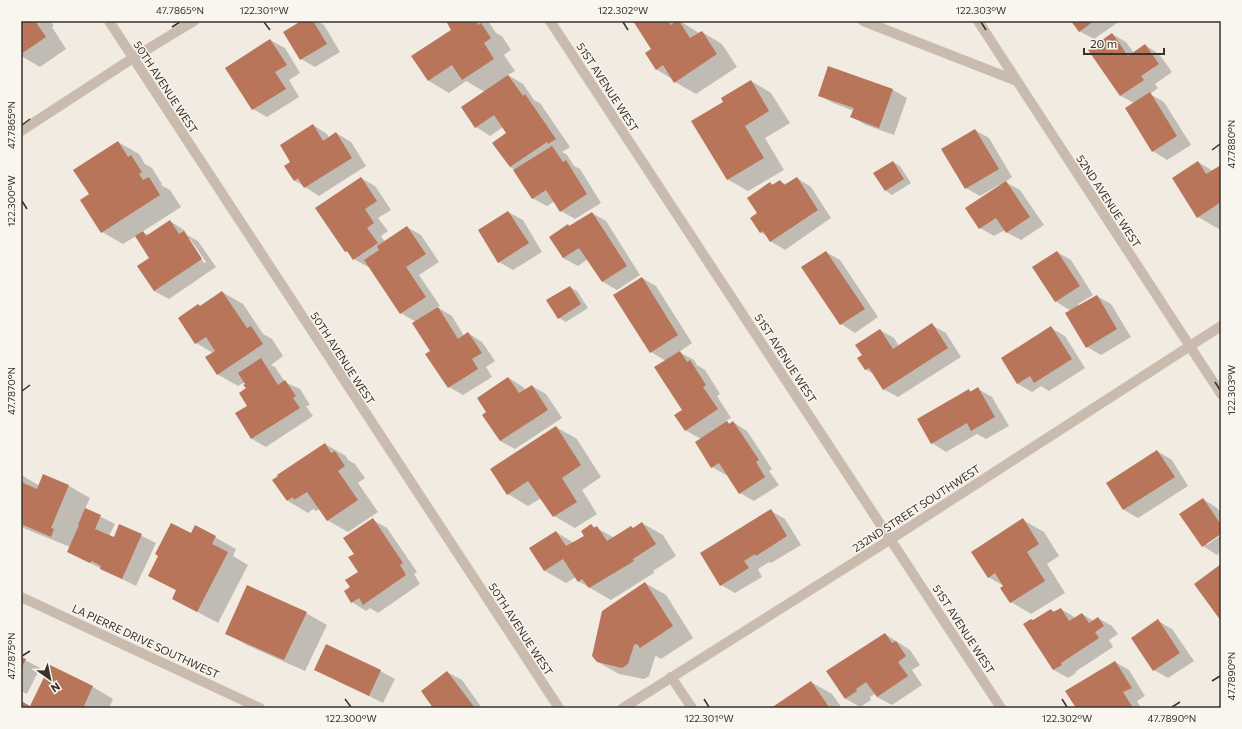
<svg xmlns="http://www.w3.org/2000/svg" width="1242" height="729" font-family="Commissioner,sans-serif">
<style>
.shadow{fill:#0003;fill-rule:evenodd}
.building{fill:#b97559}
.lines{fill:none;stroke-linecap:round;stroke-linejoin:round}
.minor{stroke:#c9bcaf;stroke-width:10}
.ticks{fill:none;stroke:#38312c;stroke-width:1.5}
.labels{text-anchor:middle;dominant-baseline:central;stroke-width:3;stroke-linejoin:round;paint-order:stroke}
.street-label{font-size:11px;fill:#38312c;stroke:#f9f5ef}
.neatline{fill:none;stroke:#38312c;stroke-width:1.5}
.ticks-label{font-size:10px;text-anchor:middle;fill:#38312c}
</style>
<rect width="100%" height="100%" fill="#f1ebe2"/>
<!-- shadow -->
<path class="shadow" d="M21,21H50L54,26L52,27L66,49L40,67L21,56Z
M303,21H316L324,25L340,52L315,67L301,59Z
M447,21H488L496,33L502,36L511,50L504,55L515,71L508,75L523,84L534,100L540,103L570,147L562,152L567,155L574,166L580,169L601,203L575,219L561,211L555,201L547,206L532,198L515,170L510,167L508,133L503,127L490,136L476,127L485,92L466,81L449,93L429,81L453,30Z
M634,21H680L699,33L702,32L722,44L737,67L696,94L675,82L672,79L656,69L653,49Z
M1072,21H1120L1094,39L1079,31Z
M1112,34L1126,42L1134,53L1145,45L1159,54L1172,72L1155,84L1158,88L1150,94L1164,102L1191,145L1167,160L1153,151L1134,103L1121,96L1089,50Z
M270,40L285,48L300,73L289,80L299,97L267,117L253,109Z
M751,81L771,93L790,123L765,138L784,170L748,191L727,179L724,103Z
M893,90L907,98L894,135L866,125L851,117L854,111L833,103L819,95Z
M313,125L327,134L329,138L336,133L351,142L366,166L319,196L294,180L292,162Z
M975,130L989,138L1012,177L1005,182L1020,190L1044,225L1021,240L1006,232L1005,230L994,236L980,228L1000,186L999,185L980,196L966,188Z
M118,142L139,154L145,164L152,168L162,184L161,185L170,190L181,207L142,232L149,235L170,221L184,230L187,235L198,241L216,267L169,299L154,291L150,258L136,236L123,244L102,232L90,194ZM188,239H190L206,262L204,263Z
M1221,150V156L1218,151Z
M893,162L900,166L911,183L892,195L885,190Z
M1198,162L1213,171L1221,166V227L1219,229L1198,217Z
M361,178L375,186L391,210L378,218L388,231L381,236L385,242L407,227L421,235L439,262L419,275L440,306L437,307L452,316L464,336L468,333L482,342L495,361L486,367L492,377L463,395L449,387L416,322L401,313L370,266L368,267L354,259L351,254L346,251Z
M797,178L811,187L831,218L785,250L770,241L767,236L760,232L759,214L770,183L774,185L780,181L787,185Z
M508,212L523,220L542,252L513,270L499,262Z
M592,213L606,221L640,275L617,290L603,282L588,259L578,266L563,258L568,225L570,227Z
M826,252L840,260L878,317L855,333L841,324Z
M1057,252L1071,260L1093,295L1078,304L1079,306L1097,296L1111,304L1131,337L1101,355L1087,347L1071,311L1055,301Z
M642,278L656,286L692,343L679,352L694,360L697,365L705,370L720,394L717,396L731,418L726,421L730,424L733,422L747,431L772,469L769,471L779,485L754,501L740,493L728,474L726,475L712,467L701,439L685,430L683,410L666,361L651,352Z
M570,287L577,291L588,308L566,322L559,318Z
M222,292L243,304L263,334L272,339L283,356L271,365L275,367L285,382L300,389L310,405L306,406L313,416L266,447L252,439L236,414L248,406L247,389L245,382L238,386L217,374L213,353L196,343L198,305L201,306Z
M932,325L946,333L961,357L898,397L883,389L874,374L866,370L859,358L863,356L880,330L894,338L899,346Z
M1051,328L1065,336L1085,368L1049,391L1041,386L1032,392L1018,384L1002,359Z
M509,378L523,387L525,390L532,386L546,394L562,418L515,449L500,441L488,413Z
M978,389L992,397L1009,426L986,439L977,434L946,452L932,443L969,390L972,392Z
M556,427L577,439L601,477L582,490L597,514L575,528L554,516L541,498L528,506L508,494Z
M325,444L346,456L348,460L355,464L365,478L358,483L378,512L348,532L327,520L320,509L316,511L313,509L308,513L288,501Z
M1157,451L1172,460L1188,486L1138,518L1124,510Z
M21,475L40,486L44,475L69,486L90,498L85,509L115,524L109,536L114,539L120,525L156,543L136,586L68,552L70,547L21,527Z
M1203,499L1217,508L1221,513V533L1207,542V545L1221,535V552L1217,555L1203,546Z
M771,511L785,519L801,545L771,563L769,562L758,569L762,577L735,593L721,585Z
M373,520L387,528L417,572L414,574L420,584L378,613L370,608L366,611L352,602L351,587L360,573L355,554Z
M1023,520L1044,532L1059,556L1047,564L1065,593L1031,614L1011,602L1004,586L988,577Z
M642,523L663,535L676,556L653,571L654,573L611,600L578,581L576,577L566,583L545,571L531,548L556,532L574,543L585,536L591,525L615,538L631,527L634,529Z
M195,526L236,549L233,556L248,565L218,623L194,610L177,591L149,575L159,556L191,534Z
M645,583L666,595L693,638L661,659L656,656L655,657L649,676L644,679L619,674L598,662Z
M1061,609L1076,618L1082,614L1094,621L1098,618L1112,626L1118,634L1109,640L1113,647L1075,672L1076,673L1068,678L1054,670L1024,624L1034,621L1051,610L1055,612Z
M306,613L327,625L305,671L247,645L226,633Z
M1158,621L1172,629L1194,661L1168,678L1154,670Z
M885,634L910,650L920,665L912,670L922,685L892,705L877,697L875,694L870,697L871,700L860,707L846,699Z
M21,658L40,668L27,694L21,691Z
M1115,662L1129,670L1145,696L1137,701L1141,708H1077Z
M50,666L93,687L113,699L109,708H21V702L31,707Z
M315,669L380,671L395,679L383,703Z
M447,672L462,680L482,708H435Z
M811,682L832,694L842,708H773Z"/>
<!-- building -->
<path class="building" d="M21,21H35L46,37L21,54Z
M301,21H313L327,44L300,60L283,32Z
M446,21H476L478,25L481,23L491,38L484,43L494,59L462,80L452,65L428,81L411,56L451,30Z
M633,21H668L671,25L676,21H679L690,38L702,31L717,54L674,83L663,65L656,70L645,53L651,49Z
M1071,21H1094L1079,32Z
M1112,33L1128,56L1145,44L1159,64L1141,76L1144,80L1120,96L1088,50Z
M270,39L287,65L275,72L286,89L252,110L225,68Z
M828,66L893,89L879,128L850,117L854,108L818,96Z
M508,75L523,96L525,94L556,139L548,144L547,142L510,167L492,143L506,133L494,115L475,128L461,107Z
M751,80L769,111L745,126L764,158L727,180L691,121L723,102L721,98Z
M1150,92L1177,136L1152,152L1125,108Z
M313,124L323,141L336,132L352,158L304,188L298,178L294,181L284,166L290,162L280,145Z
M975,129L999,169L965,189L941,149Z
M118,141L128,157L131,155L142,172L139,174L143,180L149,177L160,195L101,233L80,200L89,194L73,170Z
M552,146L563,162L566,160L587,194L560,212L546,190L532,199L513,170Z
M893,161L904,179L885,191L873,173Z
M1198,161L1206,174L1221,165V202L1197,218L1172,178Z
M361,177L377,201L365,209L374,223L367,228L378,243L353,260L347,251L345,252L315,208Z
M797,177L818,210L770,242L763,231L760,233L750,218L757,213L747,198L770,182L772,185L780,180L784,185Z
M1006,181L1030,217L1006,233L996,218L979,229L965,208Z
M508,211L529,243L498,263L478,230Z
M592,212L627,266L602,282L579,248L563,258L549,237L568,224L569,226Z
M170,220L179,234L184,231L202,259L154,291L137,266L149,258L135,236L143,231L146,236Z
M407,226L426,254L406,267L426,297L400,314L364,260L379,250L377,246Z
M826,251L865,309L840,325L801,267Z
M1057,251L1080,286L1055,302L1032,267Z
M642,277L678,335L650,353L613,295Z
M570,286L581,304L558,319L546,300Z
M222,291L247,328L251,326L263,344L217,375L205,357L215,351L206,337L195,344L178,318L198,304L200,306Z
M1097,295L1117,329L1086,348L1065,313Z
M438,307L458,339L468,332L482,353L472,359L478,369L448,388L425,354L430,351L412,323Z
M932,323L948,348L883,390L869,368L865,370L857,358L862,355L855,345L880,329L893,349Z
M1051,326L1072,359L1034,383L1030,376L1017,384L1001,358Z
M680,351L687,362L690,360L706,385L703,387L718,409L685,431L674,415L682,410L654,367Z
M261,358L278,385L285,380L296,396L293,398L300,408L251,439L235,413L247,406L239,393L246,388L243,385L245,384L238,373Z
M508,377L519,393L532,385L548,410L500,441L482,415L486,412L477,398Z
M978,387L995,417L971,431L967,423L931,444L917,419L969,389L970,392Z
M727,421L729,424L733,421L759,460L756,462L765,477L739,494L719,463L711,468L695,442Z
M556,426L581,465L562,478L577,502L553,517L528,481L507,495L490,469Z
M325,443L331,453L335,451L345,466L338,471L358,500L327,521L307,492L294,500L293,497L287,501L272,480L278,476L277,475Z
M1157,450L1175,477L1123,510L1106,483Z
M43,474L69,485L51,528L54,529L51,537L21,524V482L37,489Z
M1203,498L1221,525V534L1202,547L1179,514Z
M85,508L101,515L95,529L114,537L119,524L142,534L122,579L100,569L101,566L92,561L90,563L67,552L79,525H78Z
M771,509L787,536L756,556L755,554L744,561L749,568L720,586L700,553Z
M373,518L403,563L400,565L406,575L363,605L359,598L351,603L344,591L350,587L345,580L358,572L348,557L354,554L343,538Z
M1023,518L1039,544L1027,552L1045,581L1010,603L1000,588L1003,586L995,573L988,578L971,552Z
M642,522L656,544L633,559L634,561L589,588L582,579L578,582L563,559L544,571L529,548L556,531L566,546L584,536L581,531L591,524L594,528L597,526L607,541L631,526L633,528Z
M171,523L191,533L195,525L216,536L212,544L228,552L197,612L172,599L176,590L148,576L158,556L155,554Z
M1221,564V621L1194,584Z
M645,582L673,626L640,648L637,644L634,645L628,664L622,668L597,662L592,656L602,611Z
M247,585L307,612L284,660L225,634Z
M1061,608L1069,621L1082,613L1089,623L1098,617L1104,626L1095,632L1099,638L1061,663L1062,665L1053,670L1023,624L1031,619L1033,620L1051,609L1053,612Z
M1158,619L1180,653L1153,671L1131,638Z
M885,633L892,643L896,641L906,656L898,662L908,676L877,697L866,682L856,689L857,691L845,699L826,671Z
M326,644L381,670L369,696L314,670Z
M21,657L26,659L21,669Z
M1115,661L1132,688L1123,692L1133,708H1076L1065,691Z
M50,665L93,686L83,708H21V701L30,706Z
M447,671L475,708H433L421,691Z
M811,681L829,707L828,708H771Z"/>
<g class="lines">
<!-- minor -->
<path class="minor" d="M109,21L559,708
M550,21L1001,708
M863,21L1017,81
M978,21L1221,394
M21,131L133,58L194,21
M21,597L260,708
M671,677L692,708
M623,708L891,539L1221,326"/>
</g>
<!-- ticks -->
<path class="ticks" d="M264,22L270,30M623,22L628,30M981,22L986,30M172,27L180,22M22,125L30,119M1212,150L1220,144M22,201L27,209M1215,382L1220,390M22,391L30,385M22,656L30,651M1212,681L1220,676M345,699L351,707M704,699L709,707M1062,699L1067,707M1172,707L1180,702"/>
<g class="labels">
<!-- street labels -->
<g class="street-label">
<text transform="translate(166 87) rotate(57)">50TH AVENUE WEST</text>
<text transform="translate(608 87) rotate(57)">51ST AVENUE WEST</text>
<text transform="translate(1109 201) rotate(57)">52ND AVENUE WEST</text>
<text transform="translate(343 358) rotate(57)">50TH AVENUE WEST</text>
<text transform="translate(786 358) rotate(57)">51ST AVENUE WEST</text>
<text transform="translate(916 508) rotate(-33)">232ND STREET SOUTHWEST</text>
<text transform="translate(521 629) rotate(57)">50TH AVENUE WEST</text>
<text transform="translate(964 629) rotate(57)">51ST AVENUE WEST</text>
<text transform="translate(146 641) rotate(25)">LA PIERRE DRIVE SOUTHWEST</text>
</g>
</g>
<!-- border -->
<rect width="1242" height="729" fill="none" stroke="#f9f5ef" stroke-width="44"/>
<!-- north arrow -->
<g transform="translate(50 679) rotate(147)" stroke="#f9f5ef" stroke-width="3" paint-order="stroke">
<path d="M0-3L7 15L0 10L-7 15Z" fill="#38312c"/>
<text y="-6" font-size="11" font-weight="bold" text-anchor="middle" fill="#38312c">N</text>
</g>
<!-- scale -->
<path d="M1084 48v6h80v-6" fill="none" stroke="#38312c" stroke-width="2"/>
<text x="1090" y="48" font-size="12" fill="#38312c" stroke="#f9f5ef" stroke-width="3" paint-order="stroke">20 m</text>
<rect x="22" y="22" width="1198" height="685" class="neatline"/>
<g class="ticks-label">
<text x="180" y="14">47.7865°N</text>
<text x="264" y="14">122.301°W</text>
<text x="623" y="14">122.302°W</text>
<text x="981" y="14">122.303°W</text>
<text transform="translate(11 125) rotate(-90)" y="4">47.7865°N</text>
<text transform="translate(1231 144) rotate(-90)" y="4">47.7880°N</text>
<text transform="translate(11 201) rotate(-90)" y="4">122.300°W</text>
<text transform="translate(1231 390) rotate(-90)" y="4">122.303°W</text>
<text transform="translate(11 391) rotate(-90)" y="4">47.7870°N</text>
<text transform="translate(11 656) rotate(-90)" y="4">47.7875°N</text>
<text transform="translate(1231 676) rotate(-90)" y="4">47.7890°N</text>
<text x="351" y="722">122.300°W</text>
<text x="709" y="722">122.301°W</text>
<text x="1067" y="722">122.302°W</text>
<text x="1172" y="722">47.7890°N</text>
</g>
</svg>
